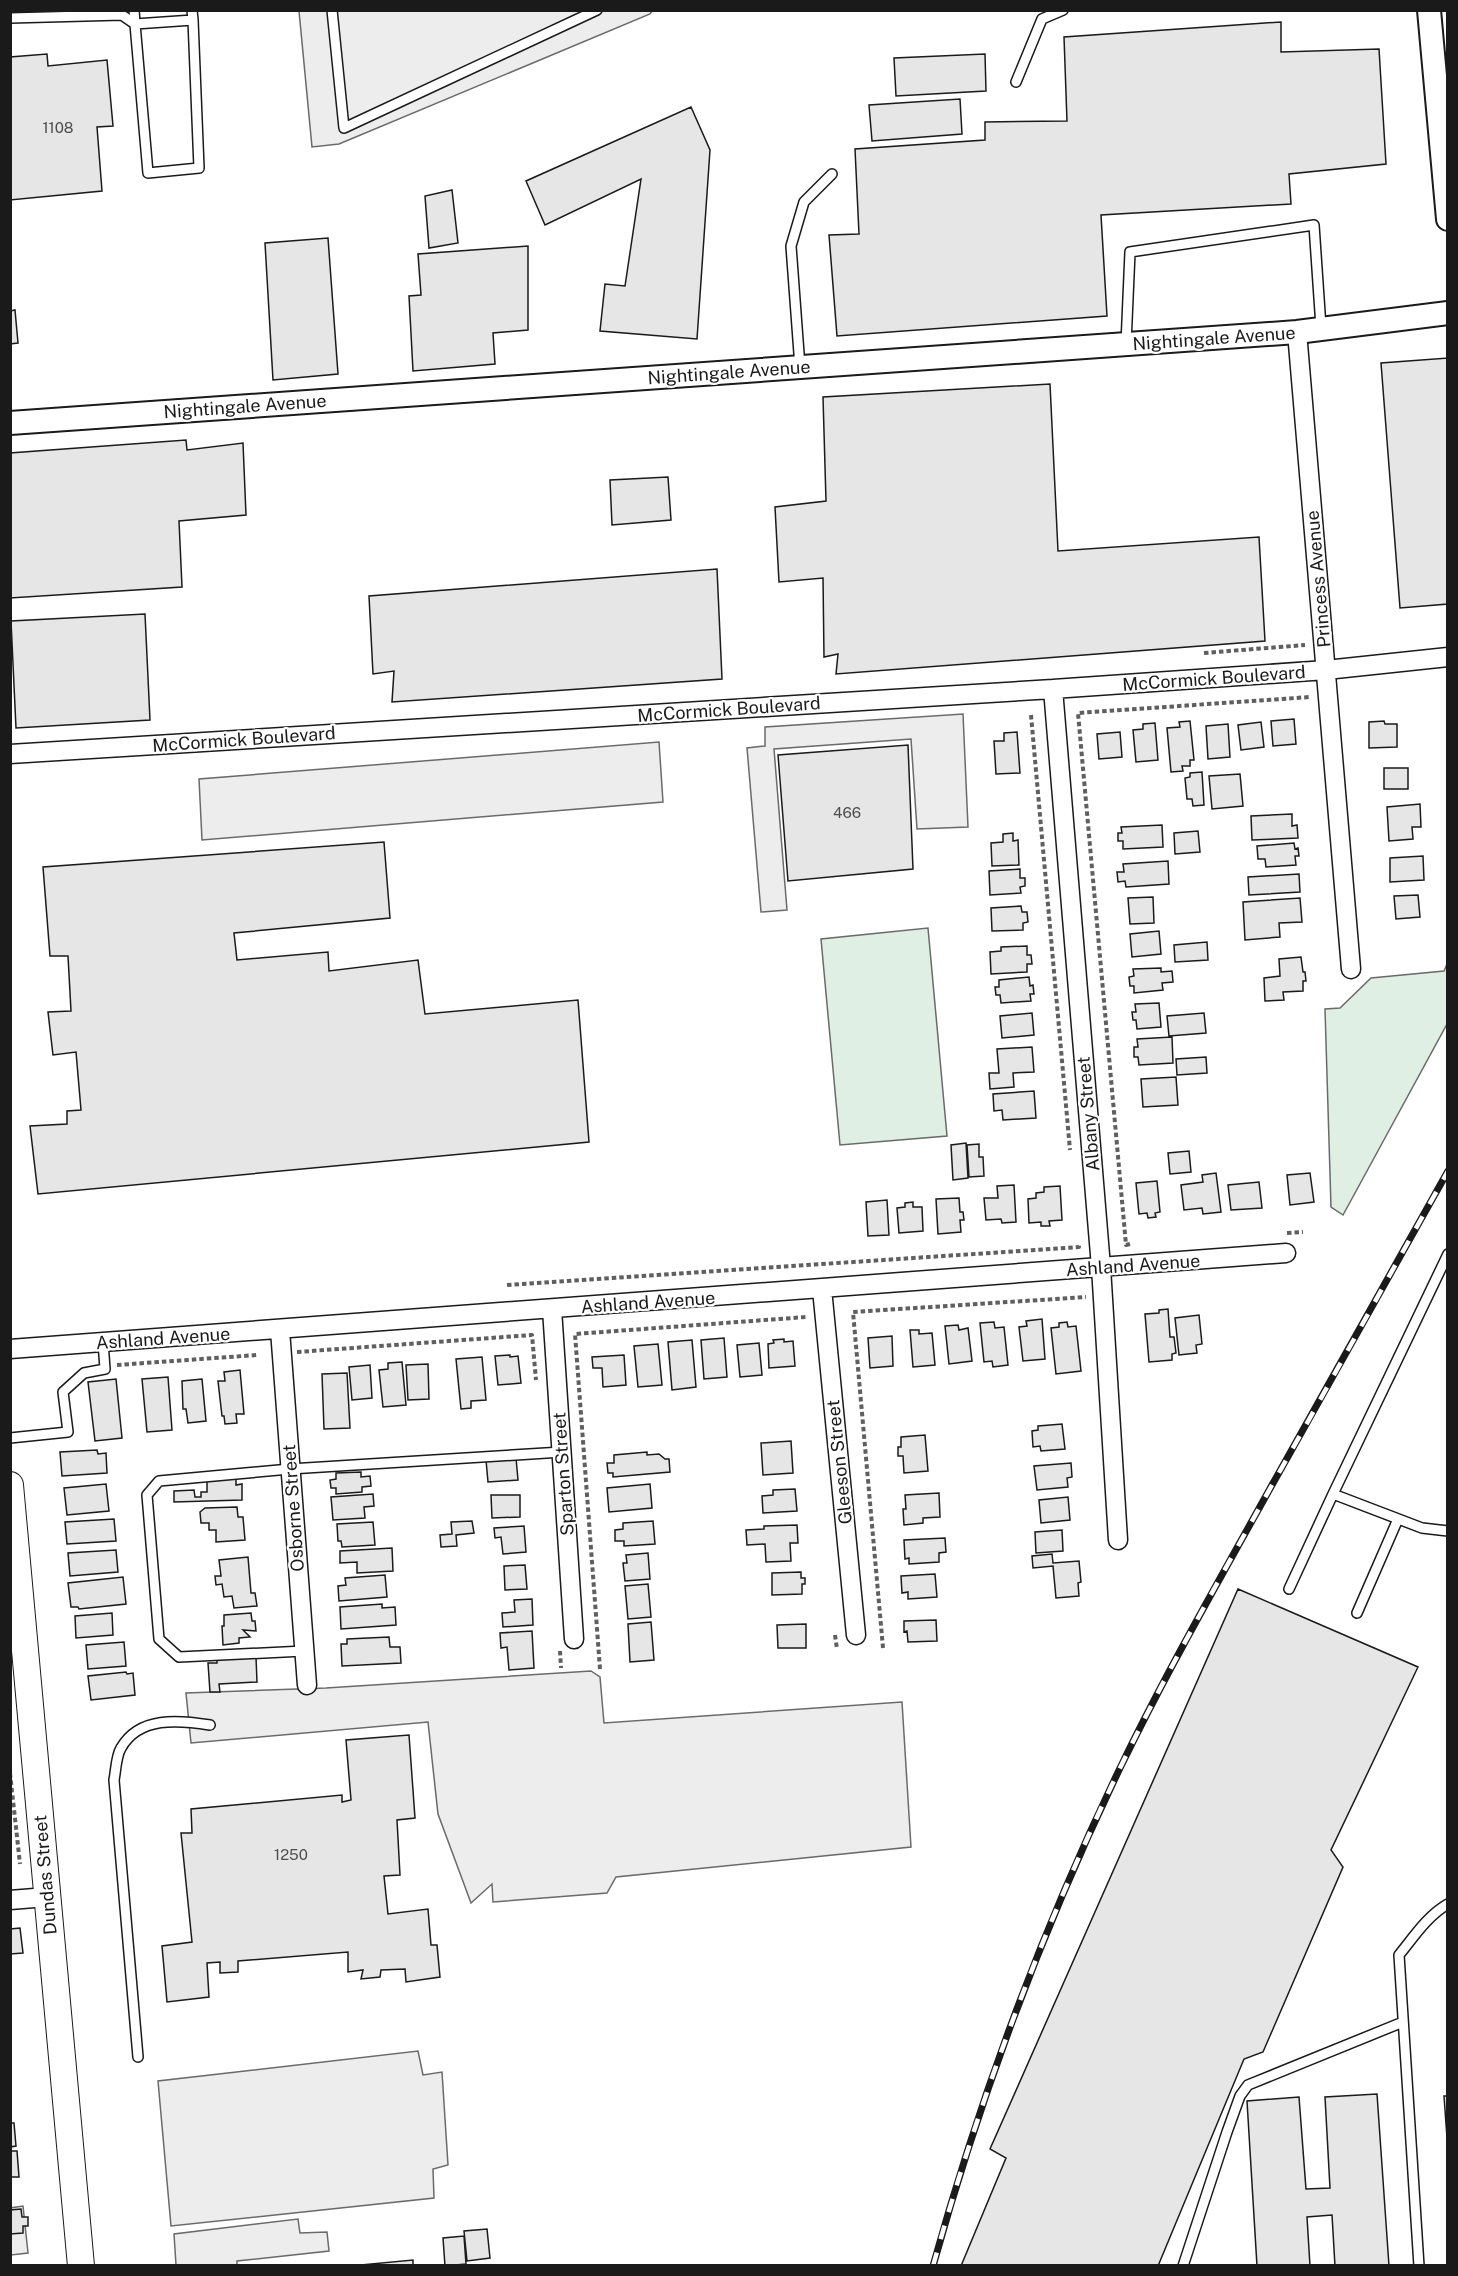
<svg xmlns="http://www.w3.org/2000/svg" width="1458" height="2276" font-family="'Public Sans',sans-serif">
<style>
.green{fill:#e0efe3;stroke:#6a6a6a;stroke-width:1.5}
.parking{fill:#ededed;stroke:#6a6a6a;stroke-width:1.5}
.building{fill:#e6e6e6;stroke:#1a1a1a;stroke-width:1.5}
.lines{fill:none;stroke-linecap:round;stroke-linejoin:round}
.service-casing{stroke:#1a1a1a;stroke-width:12}
.minor-casing{stroke:#1a1a1a;stroke-width:21}
.tertiary-casing{stroke:#1a1a1a;stroke-width:26}
.secondary-casing{stroke:#1a1a1a;stroke-width:28}
.path{stroke:#5f5f5f;stroke-width:4;stroke-dasharray:4.5 3;stroke-linecap:butt}
.service{stroke:#fff;stroke-width:9}
.minor{stroke:#fff;stroke-width:18}
.tertiary{stroke:#fff;stroke-width:22}
.secondary{stroke:#fff;stroke-width:26}
.rail-casing{stroke:#1a1a1a;stroke-width:7}
.rail{stroke:#fff;stroke-width:4.5;stroke-dasharray:14;stroke-linecap:butt}
.labels{text-anchor:middle;dominant-baseline:central;stroke-width:4.5;stroke-linejoin:round;paint-order:stroke}
.number-label{font-size:15px;fill:#4d4d4d}
.street-label{font-size:18px;fill:#1a1a1a;stroke:#fff}
</style>
<rect width="100%" height="100%" fill="#fff"/>
<!-- green -->
<path class="green" d="M928,928L947,1136L840,1145L821,939Z
M1447,964V1024L1343,1215L1331,1207L1325,1009L1340,1008L1371,978L1444,971Z"/>
<!-- parking -->
<path class="parking" d="M299,11H652L650,14L339,144L312,147Z
M963,714L968,827L917,829L911,739L774,749L787,910L761,912L747,748L765,746V727Z
M659,742L663,802L202,840L199,779Z
M591,1671L600,1677L604,1723L902,1702L911,1847L616,1877L607,1893L493,1902L492,1884L471,1903L438,1814L428,1722L191,1743L186,1693L326,1688Z
M418,2051L423,2075L442,2072L448,2165L433,2169L434,2198L171,2226L158,2081Z
M23,2206L28,2253L11,2255L10,2208Z
M298,2219L300,2233L327,2232L329,2251L237,2261V2265H176L174,2234Z"/>
<!-- building -->
<path class="building" d="M1281,22V52L1379,49L1386,164L1289,174L1291,204L1101,215L1107,316L837,336L829,235L859,234L855,149L985,140V122L1067,121L1064,37Z
M47,54L48,66L107,60L113,126L97,127L102,191L10,200V57Z
M985,54L986,91L896,96L894,58Z
M960,99L962,134L872,141L869,105Z
M691,107L710,150L697,339L600,331L605,284L625,286L641,179L545,225L526,181Z
M452,190L458,243L429,248L425,196Z
M328,238L338,374L273,380L265,243Z
M528,246V330L493,333L495,364L413,371L409,296L421,295L418,254Z
M15,310L18,343L10,344V311Z
M1448,358V604L1400,608L1381,363Z
M1050,384L1058,551L1259,537L1265,641L836,674L838,654L824,657L823,578L779,582L775,507L826,501L823,397Z
M186,440L187,450L243,443L246,515L179,521L182,587L10,598V453Z
M668,477L671,520L612,525L610,480Z
M717,569L722,679L392,702L394,671L373,674L369,596Z
M145,614L150,720L16,728L11,621Z
M1294,719L1296,744L1273,746L1271,721Z
M1190,721L1194,760H1190V766H1182L1183,771L1171,772L1167,728L1180,727L1179,722Z
M1384,721L1385,724H1397V747L1369,748V722Z
M1261,722L1264,747L1241,750L1238,725Z
M1155,723L1158,760L1136,762L1133,730L1143,729V724Z
M1228,724L1230,757L1208,759L1206,726Z
M1017,732L1020,773L996,774L994,741H1004V733Z
M1120,732L1122,757L1099,759L1097,734Z
M908,745L913,869L788,881L778,755Z
M1384,768H1408V789H1384Z
M1202,772L1204,805L1193,806L1192,799H1187L1185,778L1190,777V773Z
M1240,774L1243,806L1212,809L1209,776Z
M1420,804L1421,827H1412L1413,839L1389,841L1387,807Z
M1292,814V826L1297,825L1298,838L1252,840L1251,816Z
M1162,825L1163,847L1123,849V841H1118V833H1122L1121,827Z
M1198,831L1200,852L1175,854L1174,833Z
M1013,833V841L1018,840L1019,865L992,866L991,843L1003,842V834Z
M384,842L390,918L234,933L237,960L328,952L329,971L418,960L425,1014L578,1000L589,1142L38,1194L30,1126L67,1124V1111L81,1110L76,1052L53,1055L48,1012L71,1011L68,956H50L43,867Z
M1294,843L1295,849L1298,848L1299,856H1295L1296,865L1266,867L1265,859H1258L1257,846Z
M1423,856L1424,880L1390,882V858Z
M1168,861L1169,884L1126,887L1125,881L1118,882L1117,872H1124L1123,864Z
M1020,869V878H1025V886L1020,887L1021,893L990,895L989,871Z
M1299,874L1300,892L1249,895L1248,877Z
M1418,895L1420,917L1396,919L1394,896Z
M1153,897L1154,923L1130,924L1128,898Z
M1300,898L1302,922L1279,923L1280,937L1245,940L1243,902Z
M1021,906L1022,912H1027L1028,922L1023,923V930L992,931L991,908Z
M1159,931L1161,954L1132,957L1130,934Z
M1207,942L1208,960L1175,962L1174,945Z
M1027,946V955H1031L1032,964H1027V972L991,974L990,952L1001,951V947Z
M1301,957L1303,972H1305L1306,981H1303V991L1283,992L1284,1000L1265,1001L1264,978L1280,976L1279,959Z
M1161,968V972L1172,971L1173,982L1162,983L1163,990L1134,993V986H1130L1129,977L1134,976L1133,969Z
M1029,977L1030,986L1033,985L1034,994H1030L1031,1001L1001,1003L1000,995H996L995,987H999V980Z
M1159,1003L1161,1027L1137,1029L1136,1020H1133L1132,1012H1136L1135,1004Z
M1032,1013L1034,1035L1002,1038L1000,1016Z
M1204,1013L1206,1033L1169,1036L1167,1016Z
M1172,1037L1173,1063L1139,1065L1138,1057H1134V1047H1138L1137,1039Z
M1032,1047L1034,1072L1013,1073L1014,1087L990,1089L989,1073H999L997,1049Z
M1206,1057L1207,1073L1177,1075L1176,1059Z
M1176,1077L1178,1105L1143,1107L1141,1079Z
M1034,1091L1036,1118L1003,1120L1002,1110L994,1111L993,1094Z
M966,1143L968,1178L953,1180L951,1145Z
M979,1144V1157H983L984,1176L969,1177L967,1145Z
M1189,1151L1191,1172L1170,1174L1168,1153Z
M1216,1173L1221,1212L1203,1214L1202,1208L1184,1210L1181,1185L1203,1182L1202,1175Z
M1310,1173L1314,1202L1290,1205L1287,1175Z
M1157,1181L1160,1212L1155,1213L1156,1217L1148,1218L1147,1213L1139,1214L1136,1183Z
M1259,1182L1262,1208L1231,1210L1228,1185Z
M1014,1185L1016,1222L1002,1223L1001,1219L986,1220L984,1198H998L997,1186Z
M1060,1186L1062,1220L1049,1221L1050,1226H1041V1222L1029,1223L1028,1199L1036,1198V1193L1044,1192V1187Z
M959,1198L960,1212H963L964,1220H960L961,1232L938,1234L936,1199Z
M887,1200L889,1235L868,1236L866,1202Z
M913,1202V1207H922L923,1231L899,1233L897,1208L905,1207V1203Z
M1168,1309L1170,1337H1174L1176,1353L1172,1354V1360L1149,1362L1145,1314L1159,1313V1310Z
M1199,1315L1202,1344L1196,1345L1197,1353L1179,1355L1175,1318Z
M1042,1319L1045,1359L1023,1361L1019,1327L1027,1326L1026,1321Z
M994,1322L995,1328L1004,1327L1008,1365L993,1367L992,1361L984,1362L980,1323Z
M1067,1322L1068,1327L1076,1326L1081,1371L1056,1374L1051,1328L1059,1327V1323Z
M958,1325L959,1330L968,1328L972,1361L949,1364L945,1326Z
M910,1330H919V1334L932,1333L935,1365L913,1367Z
M892,1336L893,1366L870,1368L868,1338Z
M724,1338L727,1377L704,1379L701,1340Z
M784,1339V1342L793,1341L795,1366L769,1368L768,1344L774,1343L773,1340Z
M692,1340L696,1387L672,1390L668,1342Z
M759,1343L762,1375L740,1377L737,1345Z
M658,1344L662,1385L638,1387L634,1346Z
M510,1355V1357L518,1356L521,1383L498,1385L495,1356Z
M624,1355L626,1385L603,1387L602,1368H593L592,1357Z
M482,1357L486,1400L471,1401V1408L461,1409L456,1359Z
M402,1362L406,1405L383,1407L379,1370L388,1369V1363Z
M428,1364L429,1399L408,1400L406,1365Z
M370,1365L372,1398L352,1400L349,1367Z
M240,1370L244,1414H236L237,1423L225,1424L224,1416H222L218,1381H225L224,1372Z
M347,1373L350,1428L324,1429L322,1374Z
M168,1377L172,1430L147,1432L142,1379Z
M116,1379L122,1438L95,1441L88,1382Z
M202,1379L206,1421L188,1423L186,1409H183L182,1381Z
M1062,1424L1065,1449L1041,1451L1040,1446L1033,1447L1032,1431L1038,1430V1426Z
M925,1435L928,1471L904,1473L903,1456H898V1447H901V1437Z
M791,1441L793,1473L763,1475L761,1443Z
M97,1450L98,1454L106,1453L107,1473L62,1476L60,1452Z
M647,1452V1455L659,1454L665,1459H669L670,1472L613,1477V1473H608L607,1463H614V1455Z
M516,1458L518,1480L488,1482L486,1460Z
M1071,1463L1072,1477L1067,1478L1068,1487L1037,1490L1034,1466Z
M361,1472V1477L370,1476L371,1486L362,1487V1492L336,1494V1488H331L330,1480L336,1479V1473Z
M236,1478V1485L242,1484V1500L174,1502V1491L194,1490L195,1497H201V1492H207V1479Z
M106,1484L109,1511L67,1515L64,1488Z
M650,1484L652,1508L609,1512L607,1488Z
M795,1489L797,1511L763,1513L762,1496L773,1495V1490Z
M939,1493L940,1517L923,1518V1523L904,1525L903,1509H906L905,1495Z
M373,1494L374,1506L364,1507L365,1518L333,1520L331,1497Z
M491,1495H520V1517L492,1518Z
M1068,1497L1070,1520L1041,1523L1039,1500Z
M237,1507L238,1517H243L245,1540L216,1542V1530H209V1523H201L200,1512L205,1508Z
M114,1519L116,1541L67,1544L65,1522Z
M472,1521L474,1533L456,1535L457,1546L441,1547L440,1535L452,1534L451,1522Z
M653,1521L655,1544L624,1546V1541H615V1530L623,1529V1523Z
M373,1522L375,1545L342,1547L341,1541H338L337,1524Z
M797,1525L798,1543H790L791,1561L766,1562L765,1544L747,1545L746,1530L764,1529V1526Z
M524,1526L526,1552L503,1554L501,1537L495,1538L494,1528Z
M1062,1530L1063,1551L1036,1553L1035,1532Z
M945,1538L946,1552L939,1553V1562L909,1564V1558L905,1559L904,1540Z
M392,1548L393,1571L357,1573V1562L340,1563V1551Z
M116,1550L118,1572L70,1576L68,1553Z
M648,1553L650,1579L625,1581L623,1563H627L626,1555Z
M1052,1554L1053,1563L1079,1561L1081,1582L1078,1583L1079,1596L1056,1598L1053,1566L1033,1568L1032,1556Z
M248,1557L251,1593H255L257,1606L234,1608L232,1596L224,1597L222,1584L216,1585L215,1576H221L219,1560Z
M525,1565L527,1589L505,1590L504,1566Z
M801,1572V1578H805V1584H802V1594L772,1595V1573Z
M935,1574L937,1597L908,1599V1592L902,1593L901,1576Z
M385,1575L387,1597L339,1601L338,1586L346,1585L345,1578Z
M123,1577L126,1604L79,1609L78,1607H71L68,1583Z
M648,1584L651,1617L628,1619L625,1586Z
M1238,1589L1418,1667L1331,1850L1343,1867L1263,2052L1244,2059L1158,2266H961L1006,2158L990,2149Z
M532,1599L533,1625L503,1627L502,1613L515,1612L514,1600Z
M382,1604V1608L395,1607L396,1625L341,1629L340,1607Z
M112,1613L113,1635L76,1638L75,1616Z
M251,1613L252,1621H255L256,1631L243,1630L250,1637L239,1638V1643L223,1645L222,1626H224V1615Z
M936,1620L937,1641L908,1642L907,1631L904,1632V1621Z
M651,1622L654,1660L630,1662L628,1624Z
M806,1624V1648H778L777,1625Z
M532,1631L534,1668L509,1670L507,1647L501,1648L500,1633Z
M389,1637L390,1647H400L401,1663L342,1666L341,1644H347V1639Z
M124,1642L126,1666L88,1669L86,1645Z
M256,1657L257,1682L219,1684L220,1692H210L208,1663H217V1659Z
M126,1672L127,1674L133,1673L135,1695L91,1700L88,1676Z
M409,1735L415,1818L397,1820L400,1875L384,1876L388,1914L428,1909L431,1945H437L440,1977L406,1982L405,1969L381,1970L380,1977L361,1979L363,1970L348,1972V1952L238,1961V1972L220,1973V1962L207,1963L209,1997L167,2002L162,1946L192,1942L181,1833H192L191,1809L342,1795V1802L351,1800L346,1740Z
M20,1928L23,1953L10,1954V1929Z
M1377,2094L1389,2266H1335L1332,2215L1307,2217L1310,2266H1257L1247,2101L1299,2097L1306,2189L1330,2188L1325,2097Z
M1444,2096H1448V2152Z
M10,2123H14L16,2146L10,2147Z
M10,2151H17L19,2177H10Z
M21,2209L22,2217H28V2226H23V2233L10,2234V2210Z
M487,2229L490,2258L467,2261L464,2231Z
M464,2236L466,2264L445,2266L443,2238Z
M413,2260V2266H350Z"/>
<g class="lines">
<defs>
<path id="service" d="M192,10L193,20L135,24L148,173L199,168L193,20
M332,10L344,128L597,10
M10,18L122,15L135,24L134,10
M1016,82L1042,19L1063,10
M1126,344L1130,252L1314,225L1321,327
M800,367L791,246L804,202L832,174
M1448,1254L1333,1494L1422,1528L1448,1531
M10,1438L68,1432L63,1392L84,1373L105,1369L103,1342
M1289,1589L1333,1494
M1357,1613L1398,1519
M304,1651L179,1657L159,1639L147,1495L159,1481L290,1469L562,1452
M138,2057L114,1780C116,1770 116,1756 121,1748C139,1716 179,1720 210,1725
M1183,2266L1227,2132L1240,2096L1248,2085L1403,2022
M1419,2266L1399,1955C1413,1938 1428,1915 1448,1904"/>
<path id="minor" d="M1297,332L1351,969
M1053,689L1101,1267L1118,1540
M10,754L1053,689L1326,670L1448,657
M822,1289L856,1635
M552,1309L574,1639
M280,1330L307,1685
M10,1349L1286,1253
M10,1900L47,1897"/>
<path id="tertiary" d="M1429,10L1448,219
M10,423L1297,332L1448,313"/>
<path id="secondary" d="M10,1485L81,2266"/>
</defs>
<!-- service casing -->
<use href="#service" class="service-casing"/>
<!-- minor casing -->
<use href="#minor" class="minor-casing"/>
<!-- tertiary casing -->
<use href="#tertiary" class="tertiary-casing"/>
<!-- secondary casing -->
<use href="#secondary" class="secondary-casing"/>
<!-- path -->
<path class="path" d="M1204,653L1305,645
M1031,715L1070,1150
M1287,1233L1303,1232
M1130,1244L1126,1245L1078,713L1310,697
M507,1285L1079,1247V1244
M297,1352L532,1335L536,1380
M117,1365L257,1355
M835,1635L837,1649
M883,1648L853,1312L1086,1297
M560,1651L561,1668
M600,1669L575,1334L806,1317
M10,1773L20,1864"/>
<!-- service -->
<use href="#service" class="service"/>
<!-- minor -->
<use href="#minor" class="minor"/>
<!-- tertiary -->
<use href="#tertiary" class="tertiary"/>
<!-- secondary -->
<use href="#secondary" class="secondary"/>
<defs>
<path id="rail" d="M933,2266C981,2094 1044,1925 1122,1764C1168,1669 1221,1577 1272,1485C1331,1381 1389,1276 1448,1171"/>
</defs>
<!-- rail casing -->
<use href="#rail" class="rail-casing"/>
<!-- rail -->
<use href="#rail" class="rail"/>
</g>
<g class="labels">
<!-- number labels -->
<g class="number-label">
<text x="58" y="127">1108</text>
<text x="847" y="812">466</text>
<text x="291" y="1854">1250</text>
</g>
<!-- street labels -->
<g class="street-label">
<text transform="translate(1214 338) rotate(-4)">Nightingale Avenue</text>
<text transform="translate(729 372) rotate(-4)">Nightingale Avenue</text>
<text transform="translate(245 406) rotate(-4)">Nightingale Avenue</text>
<text transform="translate(1318 579) rotate(-95)">Princess Avenue</text>
<text transform="translate(1214 678) rotate(-4)">McCormick Boulevard</text>
<text transform="translate(729 709) rotate(-4)">McCormick Boulevard</text>
<text transform="translate(244 739) rotate(-4)">McCormick Boulevard</text>
<text transform="translate(1088 1114) rotate(-95)">Albany Street</text>
<text transform="translate(1133 1265) rotate(-4)">Ashland Avenue</text>
<text transform="translate(648 1302) rotate(-4)">Ashland Avenue</text>
<text transform="translate(163 1338) rotate(-4)">Ashland Avenue</text>
<text transform="translate(839 1462) rotate(-96)">Gleeson Street</text>
<text transform="translate(563 1474) rotate(-94)">Sparton Street</text>
<text transform="translate(293 1508) rotate(-94)">Osborne Street</text>
<text transform="translate(45 1875) rotate(-95)">Dundas Street</text>
</g>
</g>
<!-- border -->
<rect width="1458" height="2276" fill="none" stroke="#1a1a1a" stroke-width="24"/>
</svg>
